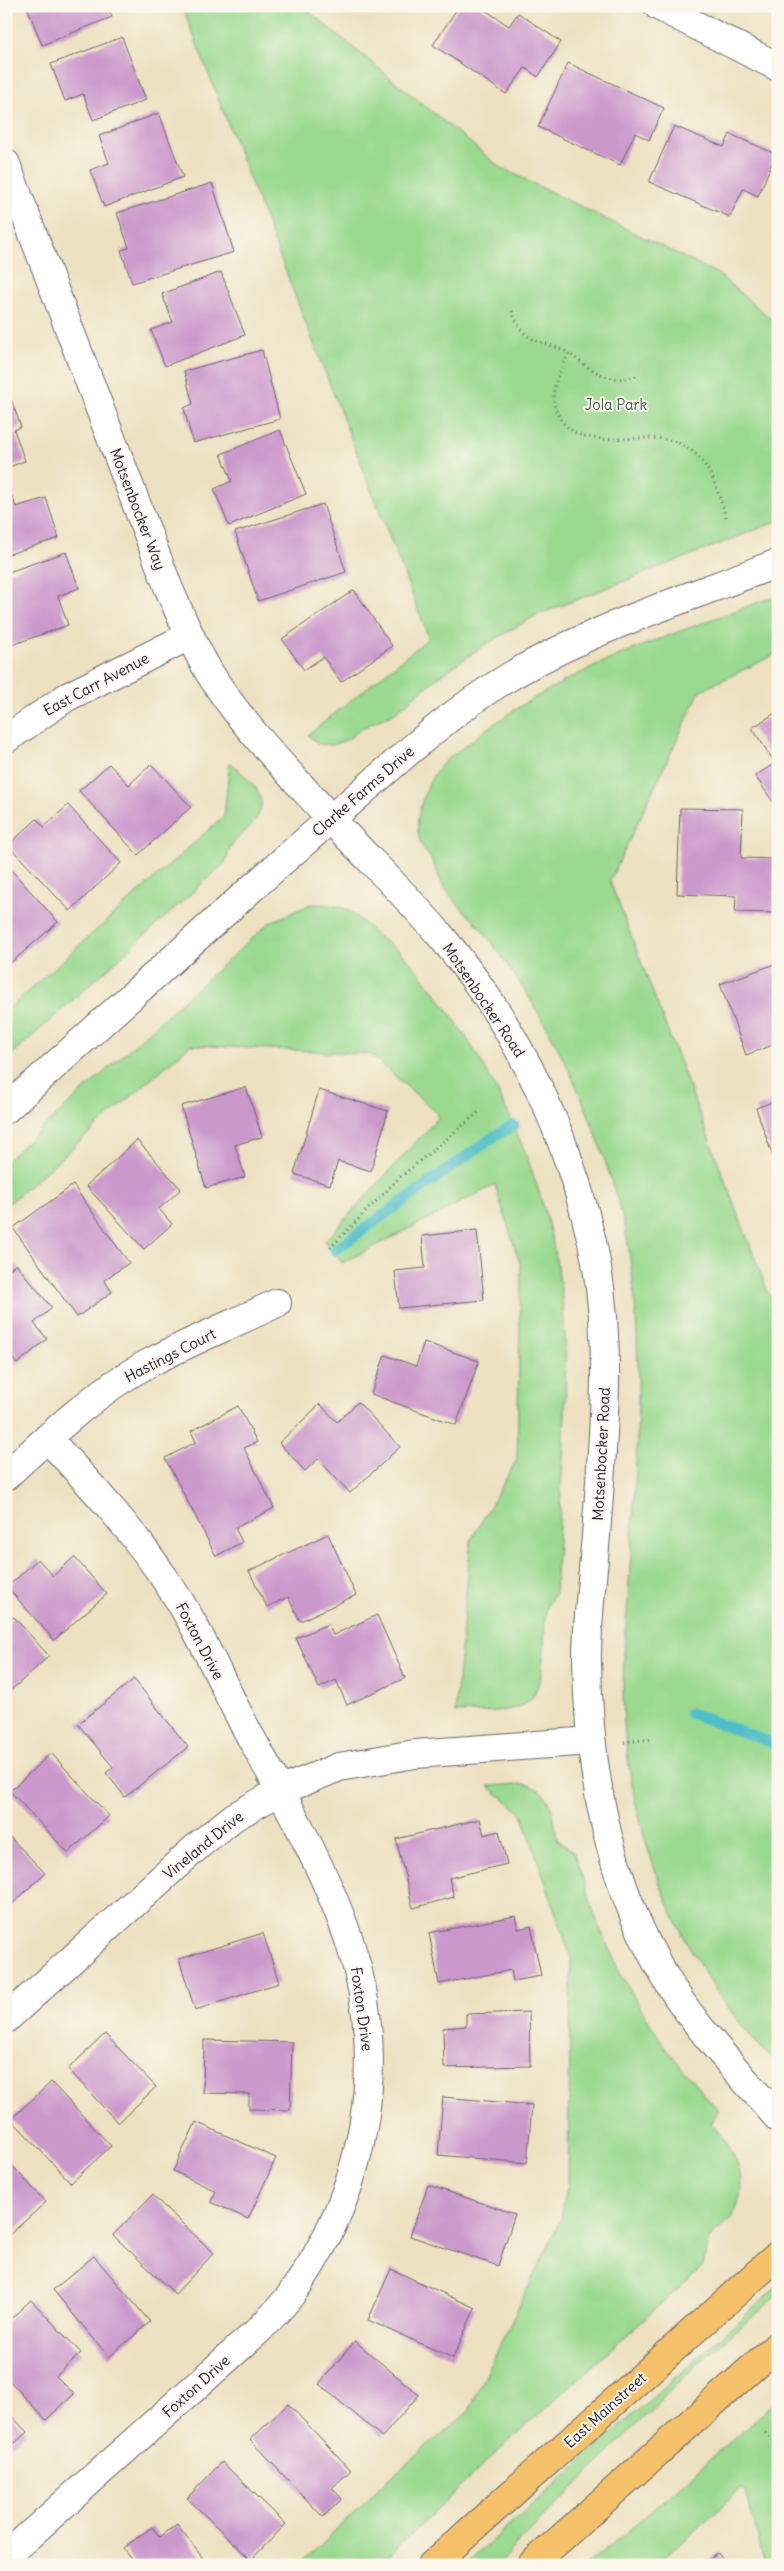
<svg xmlns="http://www.w3.org/2000/svg" width="784" height="2571" font-family="Delius,sans-serif">
<style>
.green{fill:#9ad98f;stroke:#5e7e65}
.lines{fill:none;stroke-linecap:round;stroke-linejoin:round}
.stream{stroke:#50bec8;stroke-width:11}
.building{fill:#cb98cc}
.minor-casing{stroke:#69656a;stroke-width:30}
.tertiary-casing{stroke:#69656a;stroke-width:30}
.primary-casing{stroke:#69656a;stroke-width:30}
.path{stroke:#69656a;stroke-width:3;stroke-dasharray:1 4;stroke-linecap:butt}
.minor{stroke:#fff;stroke-width:28}
.tertiary{stroke:#fff;stroke-width:28}
.primary{stroke:#f5c16b;stroke-width:28}
.labels{text-anchor:middle;dominant-baseline:central;stroke-width:4;stroke-linejoin:round;paint-order:stroke}
.park-label{font-size:15px;fill:#465954;stroke:#fbf7ec}
.street-label{font-size:15px;fill:#22223b;stroke:#fbf7ec}
</style>
<rect width="100%" height="100%" fill="#fbf7ec"/>
<filter id="ink" filterUnits="userSpaceOnUse"><feTurbulence type="fractalNoise" baseFrequency=".02" numOctaves="2"/><feDisplacementMap in="SourceGraphic" scale="10" xChannelSelector="R" yChannelSelector="G"/><feConvolveMatrix kernelMatrix="1 2 1 2 8 2 1 2 1" color-interpolation-filters="sRGB"/></filter>
<filter id="wash" filterUnits="userSpaceOnUse"><feTurbulence type="fractalNoise" baseFrequency=".0096" numOctaves="4" result="noise"/><feDisplacementMap in="SourceGraphic" scale="20" xChannelSelector="R" yChannelSelector="G"/><feGaussianBlur stdDeviation="1.12" result="paint"/><feColorMatrix in="noise" values="0 0 0 0 0 0 0 0 0 0 0 0 0 0 0 0 0 1.4 0 .05"/><feComposite in="paint" operator="in"/></filter>
<g filter="url(#wash)">
<rect width="100%" height="100%" fill="#ede1c1"/>
<!-- green -->
<path class="green" d="M182,6H302L500,167L718,274L778,325V521L535,616L483,646L441,675L394,713L364,727L348,739L333,745L319,744L308,735L429,638Z
M778,595V653L700,691L610,881L778,1318V2062H775C688,1975 637,1857 625,1735C620,1685 626,1634 629,1583C636,1465 647,1344 625,1227C621,1210 615,1193 610,1176C582,1085 541,1007 483,931C472,917 457,906 447,891C440,882 437,869 431,859C428,854 424,850 421,844C418,838 417,825 418,818C420,806 427,787 433,776C441,762 460,750 473,740C562,668 672,635 778,595Z
M230,762C238,770 248,778 255,787C272,812 249,827 234,842C229,847 227,857 225,863L6,1060V1011L224,816Z
M311,904C323,904 334,905 346,909C358,915 366,926 376,935C384,941 393,947 401,953C412,963 421,975 430,986C508,1087 561,1212 565,1340C568,1424 559,1509 555,1593C552,1598 547,1605 546,1610C542,1635 549,1691 523,1705C508,1713 472,1712 455,1713L471,1540L517,1459L521,1267L495,1185L342,1263L325,1241L438,1118L436,1112L370,1054L190,1045L6,1206V1161L269,923Z
M522,1784C551,1787 554,1814 557,1839L574,1853L598,1924L620,1973L639,2006L665,2047L718,2111L711,2124C734,2148 750,2177 735,2212C729,2224 713,2232 709,2240C705,2248 705,2259 703,2267C594,2365 483,2461 380,2565H300L391,2477L468,2412L561,2219L568,2182L571,1957L522,1814L488,1786Z
M778,2286V2295L695,2366L497,2565H464Z
M778,2400V2565H765L746,2492L741,2489L656,2565H586L627,2532Z"/>
<g class="lines">
<!-- stream -->
<path class="stream" d="M335,1250L492,1138L514,1125
M690,1713L778,1745"/>
</g>
<g id="blocks">
<!-- building -->
<path class="building" d="M36,6H108L112,17L42,45L28,9Z
M459,6H479L509,26L518,13L561,42L538,77L525,68L506,94L433,45Z
M122,37L146,100L93,120L83,94L65,101L51,64Z
M568,63L664,108L649,140L635,133L620,165L538,127Z
M159,113L183,177L104,207L90,170L109,163L99,136Z
M674,126L724,147L730,134L776,154L758,196L743,189L730,217L649,182Z
M212,183L234,252L132,283L121,250L129,248L117,213Z
M778,231V241L772,236Z
M221,272L245,335L165,366L151,330L173,322L162,294Z
M262,350L280,419L193,443L184,408L193,404L184,371Z
M6,385L21,427L14,430L25,461L6,468Z
M280,430L306,494L229,526L214,489L232,481L221,454Z
M6,480L16,507L46,498L59,538L6,555Z
M323,504L346,572L258,601L235,532Z
M66,552L79,588L58,596L68,625L9,646L6,639V573Z
M354,590L392,646L341,682L323,657L304,670L282,639Z
M778,711V809L755,776L775,763L752,728Z
M109,764L129,785L151,764L191,807L138,855L79,791Z
M68,805L121,863L70,911L8,845L37,819L44,827Z
M680,808L743,809L741,858L775,859L773,913L735,912L736,896L677,894Z
M6,864L58,922L6,967Z
M778,963V1043L746,1055L720,984Z
M246,1087L262,1137L235,1145L245,1177L206,1188L181,1106Z
M319,1090L388,1111L371,1171L338,1161L330,1185L294,1174Z
M778,1100V1168H777L756,1108Z
M137,1140L181,1189L159,1209L172,1224L144,1249L86,1186Z
M73,1185L129,1263L104,1280L112,1292L77,1317L13,1228Z
M477,1230L484,1300L399,1308L395,1271L425,1268L422,1236Z
M16,1264L52,1308L34,1323L47,1339L17,1364L6,1351V1272Z
M424,1342L479,1361L456,1425L371,1394L385,1355L416,1366Z
M358,1402L400,1447L350,1493L318,1459L305,1471L279,1443L320,1404L337,1422Z
M238,1406L257,1442L244,1448L274,1508L235,1528L242,1542L216,1556L165,1458L196,1442L191,1431Z
M328,1534L356,1595L300,1621L288,1597L267,1607L249,1571Z
M74,1557L107,1594L54,1640L7,1587L38,1559L53,1576Z
M377,1615L405,1678L347,1705L336,1680L319,1688L296,1638L328,1624L333,1635Z
M14,1617L49,1656L6,1695V1624Z
M134,1679L188,1747L125,1797L106,1773L113,1767L78,1724Z
M51,1753L109,1816L68,1853L10,1791Z
M480,1819L484,1835L499,1831L507,1864L449,1878L454,1897L413,1908L396,1839Z
M6,1833L45,1873L6,1910Z
M515,1916L518,1929L531,1926L541,1976L513,1981L511,1970L439,1984L429,1933Z
M263,1933L279,1983L195,2010L179,1959Z
M529,2012L530,2066L444,2068L443,2028L466,2026V2014Z
M105,2034L156,2087L118,2123L68,2069Z
M204,2040L292,2042L290,2110L249,2109V2094L203,2093Z
M51,2082L111,2146L71,2183L11,2119Z
M443,2097L532,2105L527,2163L438,2155Z
M196,2122L276,2158L248,2219L211,2202L216,2191L173,2171Z
M6,2159L46,2202L7,2237L6,2236Z
M428,2185L515,2214L498,2266L410,2236Z
M152,2195L214,2253L175,2294L113,2235Z
M94,2256L150,2322L109,2357L53,2290Z
M391,2269L475,2308L453,2358L368,2320Z
M31,2300L81,2353L56,2376L74,2394L46,2420L6,2377V2323Z
M355,2341L419,2395L382,2437L319,2384Z
M288,2404L351,2470L332,2488L342,2499L323,2517L250,2440Z
M6,2410L27,2432L6,2451Z
M222,2462L286,2524L251,2560L187,2498Z
M177,2524L208,2565H136L123,2548L152,2527L160,2537Z
M718,2553L726,2565H702Z"/>
</g>
</g>
<g filter="url(#ink)">
<use href="#blocks" fill-opacity="0" stroke="#69656a" stroke-width="1"/>
<g class="lines">
<defs>
<path id="minor" d="M658,6L778,67
M6,164L169,589C181,617 193,645 209,672C242,726 289,772 331,819
M6,739L67,697L189,636
M6,1476C50,1435 96,1391 149,1363C191,1341 235,1323 277,1303
M6,2019L200,1844L234,1817L280,1791L339,1767L415,1754L591,1741
M6,2556L259,2330C269,2319 281,2308 290,2296C366,2193 390,2062 349,1940C326,1872 284,1797 249,1734C223,1687 203,1636 173,1591C138,1536 92,1486 47,1438"/>
<path id="tertiary" d="M331,819C367,858 406,895 440,935C515,1024 566,1129 592,1242C613,1335 604,1429 597,1522C594,1567 587,1614 587,1659C588,1774 610,1892 673,1990C703,2036 742,2076 778,2118
M6,1109C115,1012 222,913 332,818C388,771 441,718 504,680C586,630 688,598 778,563"/>
<path id="primary" d="M432,2565L778,2255
M531,2565L778,2345"/>
</defs>
<!-- minor casing -->
<use href="#minor" class="minor-casing"/>
<!-- tertiary casing -->
<use href="#tertiary" class="tertiary-casing"/>
<!-- primary casing -->
<use href="#primary" class="primary-casing"/>
<!-- path -->
<path class="path" d="M512,311C525,347 540,338 569,353
M636,376C608,385 590,369 569,353C558,375 545,397 561,420C586,456 649,426 683,445C710,460 718,491 726,518
M330,1248L398,1179L479,1112
M624,1742L652,1739
M765,2433L778,2444"/>
<!-- minor -->
<use href="#minor" class="minor"/>
<!-- tertiary -->
<use href="#tertiary" class="tertiary"/>
<!-- primary -->
<use href="#primary" class="primary"/>
</g>
</g>
<g class="labels">
<!-- park labels -->
<g class="park-label">
<text x="616" y="404">Jola Park</text>
</g>
<!-- street labels -->
<g class="street-label">
<text transform="translate(138 509) rotate(69)">Motsenbocker Way</text>
<text transform="translate(96 684) rotate(-28)">East Carr Avenue</text>
<text transform="translate(363 791) rotate(-41)">Clarke Farms Drive</text>
<text transform="translate(484 1000) rotate(56)">Motsenbocker Road</text>
<text transform="translate(170 1355) rotate(-27)">Hastings Court</text>
<text transform="translate(601 1454) rotate(-87)">Motsenbocker Road</text>
<text transform="translate(200 1641) rotate(62)">Foxton Drive</text>
<text transform="translate(203 1845) rotate(-39)">Vineland Drive</text>
<text transform="translate(362 2009) rotate(82)">Foxton Drive</text>
<text transform="translate(196 2386) rotate(-42)">Foxton Drive</text>
<text transform="translate(605 2410) rotate(-42)">East Mainstreet</text>
</g>
</g>
<!-- margin -->
<rect width="784" height="2571" fill="none" stroke="#fbf7ec" stroke-width="25"/>
</svg>
